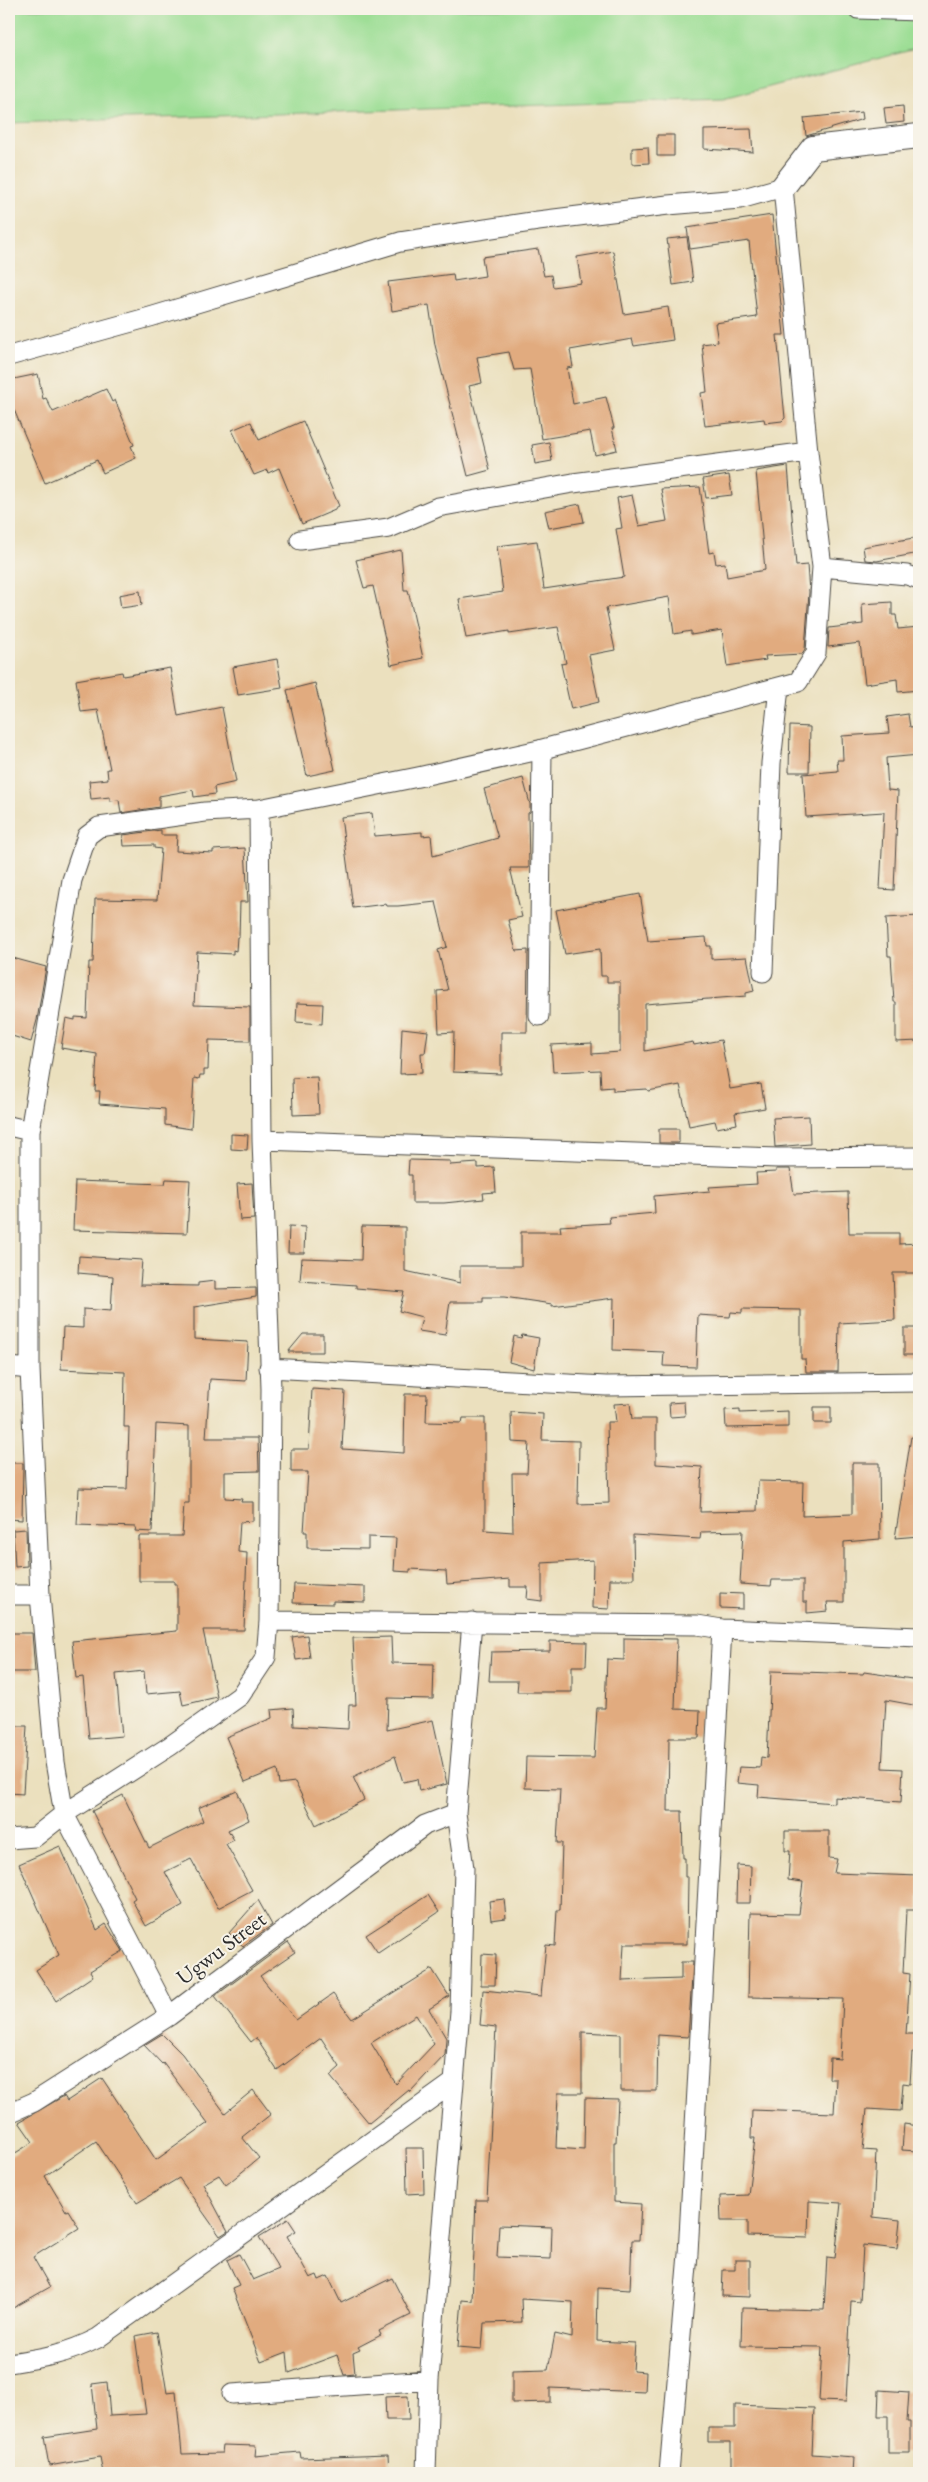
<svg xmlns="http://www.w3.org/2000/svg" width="928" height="2482" font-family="'EB Garamond',serif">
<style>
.green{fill:#9dde95;stroke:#648460}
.building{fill:#e1ab7f;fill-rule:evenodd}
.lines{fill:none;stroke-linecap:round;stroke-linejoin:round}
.minor-casing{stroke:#484641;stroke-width:21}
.tertiary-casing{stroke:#484641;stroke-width:26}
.minor{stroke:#fff;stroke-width:19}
.tertiary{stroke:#fff;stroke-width:24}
.labels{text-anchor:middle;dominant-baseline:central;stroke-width:4;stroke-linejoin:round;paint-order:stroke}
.street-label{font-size:22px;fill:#2b2b2b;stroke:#f7f3e8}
</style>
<rect width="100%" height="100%" fill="#f7f3e8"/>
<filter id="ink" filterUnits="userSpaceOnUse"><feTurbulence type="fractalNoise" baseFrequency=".02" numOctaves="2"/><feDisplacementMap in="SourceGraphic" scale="10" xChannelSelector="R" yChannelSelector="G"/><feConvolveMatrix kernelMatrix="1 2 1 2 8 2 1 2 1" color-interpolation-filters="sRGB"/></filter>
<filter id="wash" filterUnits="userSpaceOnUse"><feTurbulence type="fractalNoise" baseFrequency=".0096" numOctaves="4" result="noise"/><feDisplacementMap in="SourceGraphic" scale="20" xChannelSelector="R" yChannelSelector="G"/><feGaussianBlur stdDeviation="1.12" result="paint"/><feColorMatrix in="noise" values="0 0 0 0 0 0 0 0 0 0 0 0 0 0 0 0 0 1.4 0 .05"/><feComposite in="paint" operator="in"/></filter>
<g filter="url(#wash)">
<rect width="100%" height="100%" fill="#ebe0be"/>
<!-- green -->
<path class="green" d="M9,9H902L919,10V48L723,99L9,123Z"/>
<g id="blocks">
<!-- building -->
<path class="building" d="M903,106L904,122L886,124L884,108Z
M862,112L863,119L806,136L804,118Z
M751,129L753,152L704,149V130Z
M657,135H674V156H657Z
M648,147L649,163L632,164V148Z
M772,215L784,335H777L785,418L782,421L765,423L764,419L705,426L701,393L707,392L702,344L718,342L715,323L757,317L749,241L690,249L687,228Z
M687,237L693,282L673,285L667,239Z
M538,249L544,276L551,275L553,287L581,283L577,257L613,251L624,314L668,307L673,340L634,346L632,339L570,350L573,367L567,368L573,404L606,397L614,428H612L617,450L595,455L590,431L542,439L530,369L514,370L509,352L477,357L482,383L469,386L490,470L468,476L435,345L429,305L392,311L388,282L453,274L454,281L485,276L482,257Z
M38,374L43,399L46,398L53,412L106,389L112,402L115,400L134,445L131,446L136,458L103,473L97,460L45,483L9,398V380Z
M303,421L339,506L335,508V510L302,524L279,468L268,473L267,470L254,475L232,430L251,422L259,440Z
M549,442L552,461L535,464L532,445Z
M788,466L796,566L807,565L809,592L805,649L802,654L765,656L766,660L727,666L722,630L691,635V631L674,634L669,597L606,608L615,650L589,655L599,702L571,709L561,664L566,663L558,627L509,634V631L466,638L459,599L503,592L497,546L537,541L544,589L624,577L616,529L622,528L617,498L632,495L639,526L667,521L661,489L700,487L709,553L714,552L716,564L725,563L727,577L765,570L756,471Z
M729,475L732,495L706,498L703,479Z
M580,504L584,522L549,528L545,511Z
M919,537V553L877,561L865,560L863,547Z
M401,550L404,590H408L423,658L391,665L373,586L364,588L356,560Z
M140,591L142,605L121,608L119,595Z
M892,602V615H896L898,629L919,627V690L898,692L897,679L865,684L860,643L828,647L829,628L863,624L862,604Z
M277,659L282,688L238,695L233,667Z
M170,668L178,716L222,707L236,782L214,787L215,794L194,797L193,790L159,796V807L121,813L119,800L110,801V797L91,799L89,781L108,779L107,769H110L98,710L81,712L76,680L122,672L123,676Z
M315,683L335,770L307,776L287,690Z
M908,714L910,727L919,726V755L886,758L888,790L898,791L894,890L880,889L884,812L806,817L803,774L838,771L837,760H843L842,736L889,733L887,717Z
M790,726L810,727L809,772H789Z
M523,778L530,804V812L528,813L529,868H510L522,917L508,920L516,951L528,950L527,1032H501V1074L453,1072L454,1032L439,1033L437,991L448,990L438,950L447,947L436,902L398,906H387L386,904L353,908L341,817L372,813L375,836L422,832V836L431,835L433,856L498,838L484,789Z
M161,830V835H177L176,851L213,853V850L245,848L248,902H240L239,937H237L236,951L233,950V954L197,952L194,1005L250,1007V1041L209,1040L208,1070H204V1075H200L199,1079L194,1078L191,1129L165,1125V1109L99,1104L100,1091H95L97,1054L61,1048L66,1018L75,1020V1017L87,1018L89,962H93L95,899L157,900L161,849L154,848V845L124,846L123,835Z
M640,894L648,941L706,937L707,946H711V959L747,957L754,991L746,993V996L645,1004V1051L693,1042L694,1045L721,1040L730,1089L761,1084L765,1108L735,1113L737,1124L717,1128L715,1121L689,1126L680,1085L648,1091L647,1089L613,1091V1087L601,1088L600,1070L553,1072L551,1045L592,1043V1054L620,1052V982H607V976H601L600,949L565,954L556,910Z
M919,916V1041L896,1042V1002H894L891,956H888L886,918Z
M9,957L46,967L37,1020L31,1042L9,1035Z
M297,1003L323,1004L322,1024L296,1022Z
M402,1028L428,1031L425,1053H421L422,1073L400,1074Z
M317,1077L319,1114L293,1115L292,1078Z
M809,1116L810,1144L775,1147L773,1118Z
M659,1129H679V1143H659Z
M231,1134L248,1135L247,1150L231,1149Z
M409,1160L450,1161V1165L478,1163V1168L494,1167L496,1192L483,1193L484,1199L444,1203H412V1175H408Z
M776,1169H790L794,1194L848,1192L849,1233H899V1244L919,1243V1273H893L895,1320L839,1323L838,1372H806L805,1359H801V1310L742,1309V1313L731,1312L730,1317L698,1315L696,1367L663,1366L664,1352L613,1350L614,1298L552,1306V1304L504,1297H483V1302H450L445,1335L419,1331L422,1317L399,1311L404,1292L356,1288V1285L300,1281L302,1258L361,1260L362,1226L405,1227V1271L460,1283V1266H521V1232H561L560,1226L610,1223L609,1217L655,1213L654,1196L710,1191L709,1187L757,1184L756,1173L776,1172Z
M166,1179L190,1180L187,1233L73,1230L75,1181L165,1184Z
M252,1183L254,1219L240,1220L237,1184Z
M289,1226L305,1227L304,1253H288Z
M79,1256L142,1260L140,1285L198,1286V1283L215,1281V1289L256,1288V1297L194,1307V1339L248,1342L246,1381L210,1379L206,1438H258L259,1471L225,1472V1498L242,1499L241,1502H253V1521L240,1522L238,1552L247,1553L244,1630H203L217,1697L183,1705L180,1691L146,1694L144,1671L116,1674L122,1736L89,1739L83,1677L76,1678L72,1641L177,1631V1584H174V1581H139V1536H182L184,1503H189V1426L156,1424L152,1532L135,1531L136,1527L77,1525L79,1488L127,1489L129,1427H124L125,1372L61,1369L63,1327L83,1328V1309L111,1311L113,1276L78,1273Z
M904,1328H919V1355H904Z
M303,1334H323V1352H288Z
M522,1335L539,1338L534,1369L509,1362L514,1336L521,1338Z
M312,1389L345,1391L342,1449L404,1453L405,1394H427L426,1422L462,1423L463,1418H485V1530L513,1532L512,1473H527L529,1443L512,1442L511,1412L543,1414L542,1440L579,1441L578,1504L609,1503L607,1422H616L614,1404L630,1403L632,1419H656V1464L702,1467L700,1512L757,1511L758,1481L803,1482L802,1516L852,1514V1463H879L880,1539L844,1542V1602H827L828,1611L807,1613V1602H803V1580H772L771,1586L740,1584L743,1531L701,1532L700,1539L633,1535L634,1579H610L609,1609L592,1608L593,1560L542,1563V1601L527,1599L528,1587H510V1579L447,1584L446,1571L410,1569V1572L394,1571L396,1538L368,1537V1549L307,1548V1532H304L308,1472H291V1449H309Z
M684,1402L685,1416L670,1417L669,1403Z
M814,1407H831V1423H814Z
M740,1409V1413L788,1411V1427L726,1428L725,1410Z
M911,1437L919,1438V1536L895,1538Z
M9,1463H23L22,1520L9,1519Z
M26,1529L27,1566L15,1567L13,1530Z
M294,1584L365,1587V1602L333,1601V1604L293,1603Z
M720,1593L743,1594V1609L720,1608Z
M9,1633H32L35,1672H9Z
M307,1635L310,1658L296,1660L292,1637Z
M391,1637L392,1663L434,1664L433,1699L388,1698L387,1730L433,1720L447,1784L419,1791L417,1779L403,1782L395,1756L353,1777L364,1800L316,1825L295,1782L279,1784L277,1769L245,1782L226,1737L272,1718L271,1710L293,1708L294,1726L348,1729L349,1705H356L353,1638Z
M624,1638L677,1639L675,1709L700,1710L699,1738H669L668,1811H682L683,1858H685V1877H688L687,1944H624L622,1981L681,1979V1962H693L688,2037L658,2035L657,2091H621V2034L582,2032V2093H558L556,2148L584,2150L585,2098L618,2099L616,2142H614V2202L641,2204L639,2240H632L630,2290L598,2288L597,2341L635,2343L633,2371L646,2372L645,2392L550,2388V2402L512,2403V2371L548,2370L555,2334L572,2338L573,2302L521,2299L522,2322L484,2323L482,2349L458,2347L462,2300L472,2301L476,2200H487L496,2027L480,2025L483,1990L541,1996L546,1945L555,1946L557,1910H560L562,1843H557L560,1789L525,1788L526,1757L594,1758L597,1708H605L607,1659L624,1660ZM499,2225L552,2227L551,2259L497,2257Z
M550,1641L587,1642L586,1666H572V1692H517L518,1681H489L491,1652L550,1651Z
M771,1671L863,1674L864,1672L919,1680V1706L886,1700L882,1768L903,1769L901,1802L834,1797V1803L758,1797L759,1785L737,1783L739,1767L760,1768L761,1757L767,1758Z
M9,1726H27L23,1794L9,1793Z
M237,1791L249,1820L228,1830L234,1840L226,1844L252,1890L218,1908L191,1859L165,1872L183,1905L146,1926L132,1900L135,1898L92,1811L123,1795L149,1848L203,1821L198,1808Z
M785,1831H829V1858L837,1859L834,1873L919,1876V1910H906L903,1973L910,1974L906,2034H917L916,2053L912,2052L910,2084L903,2083L901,2111L867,2109L863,2150L876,2151L873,2217L900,2220L897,2249L863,2245L860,2302L851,2301L846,2402L819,2401L822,2347L741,2346L742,2308L824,2310L827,2257L835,2258L841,2203L809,2201L808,2238L748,2236V2221H721L720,2196L748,2195L755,2138H751L752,2110L834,2113L836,2079H829L830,2058L840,2059L843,1999L748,1997L750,1913L799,1914L803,1882L788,1880L790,1851H785Z
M60,1846L97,1930L106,1924L123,1951L90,1971L93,1976L56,2001L36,1970L59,1955L19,1864Z
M737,1865L751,1866L750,1903H736Z
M428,1895L439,1912L378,1953L366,1935Z
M504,1899L506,1918L491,1920L489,1901Z
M258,1900L272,1925L243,1946L229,1933Z
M288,1942L295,1952L260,1976L296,2020L333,1994L352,2019L432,1969L449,1996L429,2009L446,2038L445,2055L410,2092L409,2090L369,2123L330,2076L340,2067L321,2038L277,2070L256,2038L251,2042L215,1996ZM416,2015L434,2044L396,2084L371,2043Z
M482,1954L496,1955L495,1985H481Z
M162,2034L182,2054L225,2113L253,2090L271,2114L242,2137L259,2158L226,2185L219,2175L203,2184L228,2231L220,2236L179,2178L137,2203L96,2141L45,2176L66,2211L68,2210L79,2228L33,2257L50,2287L13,2308L9,2300V2157L33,2142L19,2122L64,2096L67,2101L102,2078L156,2160L208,2123L163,2063L162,2064L144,2045Z
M904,2124L918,2126L917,2151L902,2150Z
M406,2148H423L424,2193L407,2194Z
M288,2219L296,2231L287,2236L310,2278L317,2275L319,2280L328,2276L341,2303L392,2278L411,2315L379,2331L381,2335L358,2347L360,2350L353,2353L355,2374L344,2375L337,2355L289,2373L287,2352L261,2362L232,2288L239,2285L227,2260L239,2254L253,2280L279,2269L259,2237Z
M735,2260H750V2297L722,2296L723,2270H735Z
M157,2332L167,2393L176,2392L182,2454L222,2453L223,2445L256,2446L255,2456L300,2452L301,2458L388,2455L389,2473H103L100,2457L49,2466L44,2437L97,2429L92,2384L107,2382L110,2416L146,2414L135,2336Z
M879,2390L909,2392L907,2422H910V2453H888V2416H878Z
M408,2396L409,2420H386L385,2397Z
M735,2405L814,2408L812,2454L854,2457L853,2473H800L731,2469V2442H708V2428H735Z"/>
</g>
</g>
<g filter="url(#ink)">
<use href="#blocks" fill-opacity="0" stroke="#484641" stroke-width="1"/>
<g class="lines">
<defs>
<path id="minor" d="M858,9L919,11
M9,356L150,317L400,242L538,221L668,205L740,199L783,187L808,452L822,567L816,653L798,682L539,750L418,777L259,809L205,812L99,827L87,836L72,880L30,1131V1369L40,1595L55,1762L64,1814L169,2016
M300,540L389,528L438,507L573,483L808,452
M822,567L907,575L919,579
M763,972L771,763L779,687
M539,1016L542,749
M9,1126L30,1131
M262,1140L778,1158L919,1157
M9,1367L30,1369
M269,1368L606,1386L919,1382
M9,1595H40
M269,1621L697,1625L722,1629L919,1637
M9,1839L35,1837L64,1814L170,1746L240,1696L266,1657L269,1621L271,1389L262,1140L259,809
M9,2113L34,2102L169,2016L425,1825L456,1813
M9,2363C43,2358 67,2354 98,2338L454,2082
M232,2394L429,2380
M426,2473L429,2380L460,2011L464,1868L456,1813L472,1622
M669,2473L688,2254L722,1629"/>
<path id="tertiary" d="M783,187L813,148L919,136"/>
</defs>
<!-- minor casing -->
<use href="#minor" class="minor-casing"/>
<!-- tertiary casing -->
<use href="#tertiary" class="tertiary-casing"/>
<!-- minor -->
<use href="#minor" class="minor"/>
<!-- tertiary -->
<use href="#tertiary" class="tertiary"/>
</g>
</g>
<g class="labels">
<!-- street labels -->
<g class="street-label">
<text transform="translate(221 1948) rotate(-37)">Ugwu Street</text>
</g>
</g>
<!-- margin -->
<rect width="928" height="2482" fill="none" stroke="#f7f3e8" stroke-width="30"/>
</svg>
